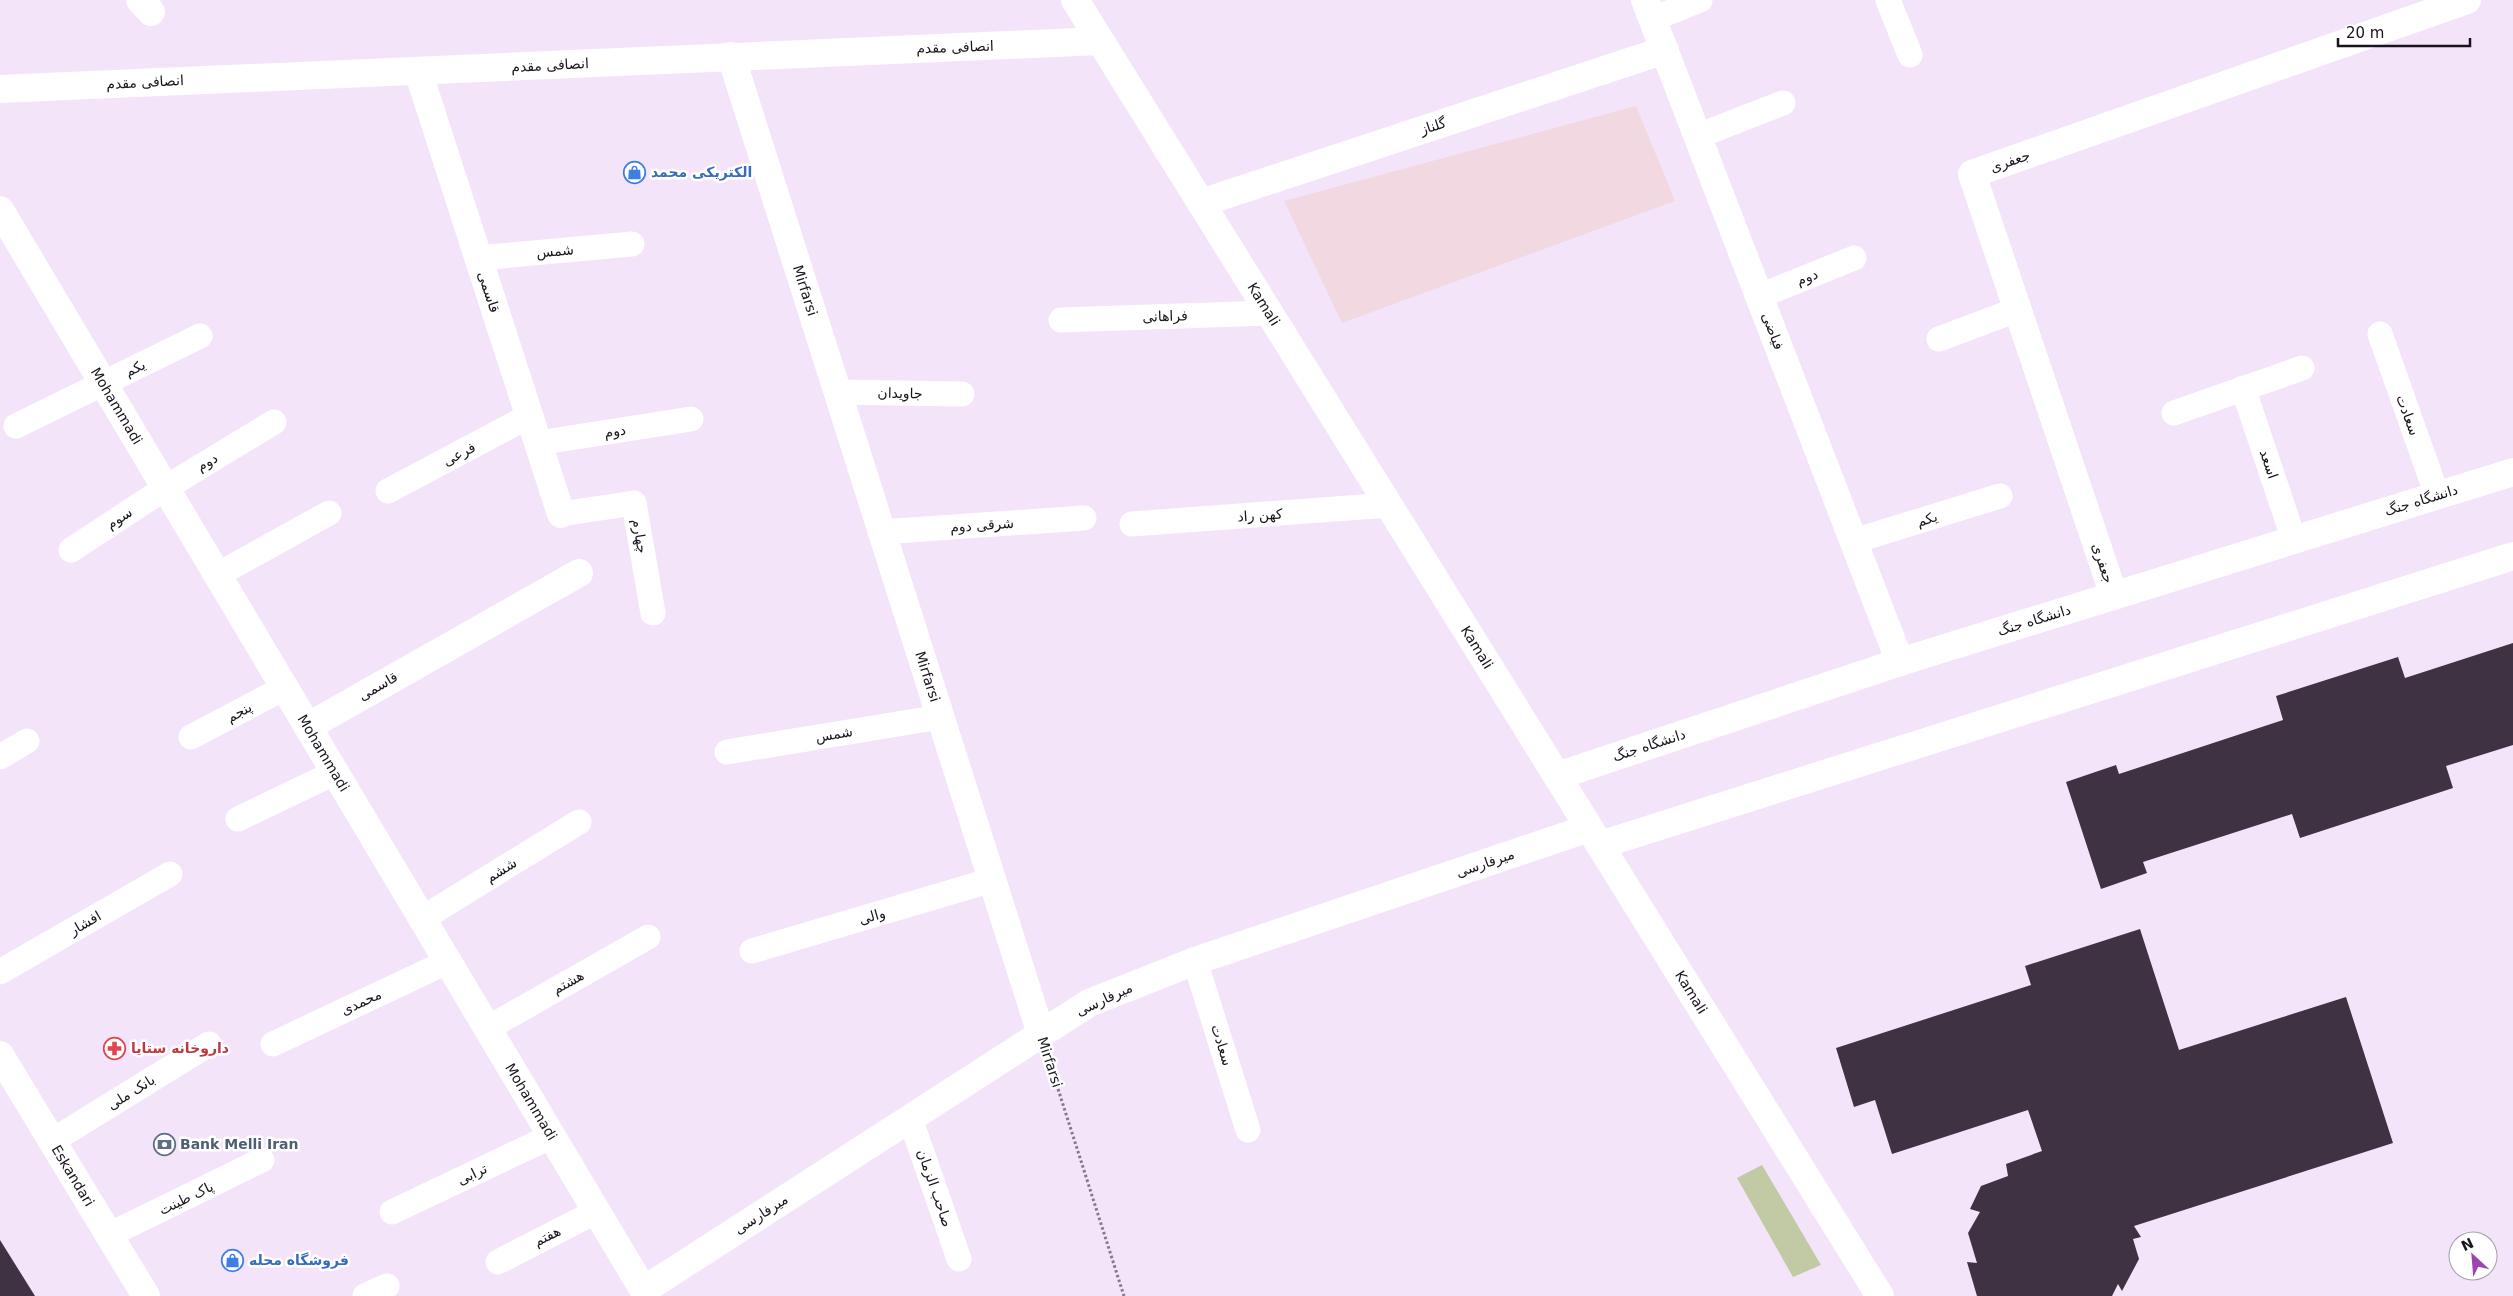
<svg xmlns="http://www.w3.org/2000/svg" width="2513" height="1296" font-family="'DejaVu Sans','Noto Naskh Arabic',sans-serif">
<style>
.education{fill:#f2d8e0}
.green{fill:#c1c9a5}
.building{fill:#3f3243}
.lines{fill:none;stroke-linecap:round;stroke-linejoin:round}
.path{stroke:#837887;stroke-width:3;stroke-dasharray:2.5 2.5;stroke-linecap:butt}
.service{stroke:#fff;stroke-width:25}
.minor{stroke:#fff;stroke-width:28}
.secondary{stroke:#fff;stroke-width:28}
.labels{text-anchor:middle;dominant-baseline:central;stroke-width:5;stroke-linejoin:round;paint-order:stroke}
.street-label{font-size:14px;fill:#19131b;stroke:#fff}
.shop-label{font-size:14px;font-weight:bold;fill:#366cbe;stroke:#fff;text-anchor:start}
.health-label{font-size:14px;font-weight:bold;fill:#be3a42;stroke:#fff;text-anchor:start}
.service-label{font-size:14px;font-weight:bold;fill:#4e5e75;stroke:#fff;text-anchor:start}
</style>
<rect width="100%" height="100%" fill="#f3e4fa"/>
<!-- education -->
<path class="education" d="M1636,106L1675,201L1342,323L1284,201Z"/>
<!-- green -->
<path class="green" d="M1762,1165L1821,1265L1793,1277L1737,1178Z"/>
<!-- building -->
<path class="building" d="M2513,643V745L2446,766L2453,788L2300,838L2292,814L2143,862L2147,873L2101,889L2066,782L2116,765L2119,774L2283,720L2276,696L2398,657L2405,678Z
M2140,929L2179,1050L2346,997L2393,1143L2134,1226L2141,1237L2133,1239L2139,1259L2122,1291L2118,1284L2112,1296H1977L1967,1262L1977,1263L1968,1233L1980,1212L1970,1209L1981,1186L2008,1176L2006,1164L2042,1151L2028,1110L1892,1154L1875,1100L1854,1107L1836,1048L2031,985L2025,966Z
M0,1240L35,1296H0Z"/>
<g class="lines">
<!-- path -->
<path class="path" d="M1052,1070L1124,1296"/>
<!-- service -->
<path class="service" d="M1888,0L1910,55
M1653,19L1700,0
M1698,136L1783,103
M478,258L632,244
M1760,296L1854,258
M1061,320L1269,313
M2380,334L2437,495
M1939,339L2019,309
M2243,388L2294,540
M837,392L962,394
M2174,413L2302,368
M16,426L200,336
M538,443L691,419
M388,491L529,416
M561,514L634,503L653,613
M1132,524L1389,505
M881,532L1084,518
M1854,541L2000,496
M71,550L167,487L274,422
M219,574L329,513
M191,737L286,687
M727,752L940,717
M0,757L27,741
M238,819L336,772
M423,918L579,822
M752,951L992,880
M1195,961L1248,1130
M0,972L170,874
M488,1028L648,937
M273,1044L449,961
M910,1118L959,1259
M52,1141L209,1044
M392,1212L552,1136
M109,1235L262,1160
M498,1262L597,1211
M365,1296L387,1286"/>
<!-- minor -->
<g class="minor">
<path d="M140,0L151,12"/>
<path d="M1645,0L1900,662"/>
<path id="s1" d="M731,56L1041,1034"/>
<path d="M418,71L561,514"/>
<path d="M1201,203L1665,50"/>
<path id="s2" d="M0,210L647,1296"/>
<path d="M2114,596L1972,174L2467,0"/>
<path d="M309,726L579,573"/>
<path d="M644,1290L1089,1003L1195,961L1589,828"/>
</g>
<!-- secondary -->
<g class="secondary">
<path id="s3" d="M1075,0L1880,1296"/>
<path d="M0,89L1100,41"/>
<path d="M1557,776L1900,662L2513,472"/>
<path d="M1600,845L2513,556"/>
<path id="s4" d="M0,1055L146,1296"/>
</g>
</g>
<!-- icons -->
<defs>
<symbol id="shop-ring" viewBox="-11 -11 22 22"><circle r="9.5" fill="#fff" stroke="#3f7fe0" stroke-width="1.5"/><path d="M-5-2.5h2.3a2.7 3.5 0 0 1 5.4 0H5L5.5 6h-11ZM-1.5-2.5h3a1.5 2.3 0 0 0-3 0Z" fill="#3f7fe0"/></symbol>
<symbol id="pharmacy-ring" viewBox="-11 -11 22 22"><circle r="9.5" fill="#fff" stroke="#e0444e" stroke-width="1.5"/><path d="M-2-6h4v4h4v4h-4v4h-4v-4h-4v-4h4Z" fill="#e0444e"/></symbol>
<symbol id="bank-ring" viewBox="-11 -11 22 22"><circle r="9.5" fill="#fff" stroke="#5c6f8a" stroke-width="1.5"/><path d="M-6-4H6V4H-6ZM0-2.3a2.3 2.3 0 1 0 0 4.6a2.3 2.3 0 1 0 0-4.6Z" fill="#5c6f8a"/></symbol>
</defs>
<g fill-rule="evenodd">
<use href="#shop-ring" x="622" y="160" width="25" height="25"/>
<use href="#pharmacy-ring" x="102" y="1036" width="25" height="25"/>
<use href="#bank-ring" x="152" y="1132" width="25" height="25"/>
<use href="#shop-ring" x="220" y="1248" width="25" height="25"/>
</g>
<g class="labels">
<!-- street labels -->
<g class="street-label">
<text transform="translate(955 47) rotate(-2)">انصافی مقدم</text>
<text transform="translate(550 65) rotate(-3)">انصافی مقدم</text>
<text transform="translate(145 82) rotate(-3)">انصافی مقدم</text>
<text transform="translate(1433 126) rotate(-18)">گلناز</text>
<text transform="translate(2010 161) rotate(-19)">جعفری</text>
<text transform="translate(555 251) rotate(-5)">شمس</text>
<text transform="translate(1807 277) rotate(-22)">دوم</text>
<text stroke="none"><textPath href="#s1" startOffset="246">Mirfarsi</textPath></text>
<text transform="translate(489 292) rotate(72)">قاسمی</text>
<text stroke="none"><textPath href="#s3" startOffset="358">Kamali</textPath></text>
<text transform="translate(1165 316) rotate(-2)">فراهانی</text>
<text transform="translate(1773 331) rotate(69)">فیاضی</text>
<text transform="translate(135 368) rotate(-26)">یکم</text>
<text transform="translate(900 393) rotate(1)">جاویدان</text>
<text stroke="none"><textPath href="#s2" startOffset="228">Mohammadi</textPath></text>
<text transform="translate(2408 415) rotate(70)">سعادت</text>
<text transform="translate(615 431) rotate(-9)">دوم</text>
<text transform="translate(459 454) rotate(-28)">فرعی</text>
<text transform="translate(207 462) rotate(-31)">دوم</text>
<text transform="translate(2269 464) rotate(71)">اسعد</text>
<text transform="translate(2421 500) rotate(-17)">دانشگاه جنگ</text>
<text transform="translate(1260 515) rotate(-4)">کهن راد</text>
<text transform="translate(119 518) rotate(-33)">سوم</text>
<text transform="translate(1927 519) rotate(-17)">یکم</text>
<text transform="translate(982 525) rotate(-4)">شرقی دوم</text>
<text transform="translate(640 536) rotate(80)">چهارم</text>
<text transform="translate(2103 563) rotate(72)">جعفری</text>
<text transform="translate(2034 620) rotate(-17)">دانشگاه جنگ</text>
<text stroke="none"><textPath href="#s3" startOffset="762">Kamali</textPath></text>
<text stroke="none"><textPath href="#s1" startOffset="651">Mirfarsi</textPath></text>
<text transform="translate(378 686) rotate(-30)">قاسمی</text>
<text transform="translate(239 712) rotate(-28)">پنجم</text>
<text transform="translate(834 734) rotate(-9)">شمس</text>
<text transform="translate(1649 745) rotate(-18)">دانشگاه جنگ</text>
<text stroke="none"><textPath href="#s2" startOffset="632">Mohammadi</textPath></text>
<text transform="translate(1485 863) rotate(-19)">میرفارسی</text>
<text transform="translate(501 870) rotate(-32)">ششم</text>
<text transform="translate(872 916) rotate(-16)">والی</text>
<text transform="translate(85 923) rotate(-30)">افشار</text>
<text transform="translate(568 982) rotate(-29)">هشتم</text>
<text stroke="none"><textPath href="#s3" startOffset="1168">Kamali</textPath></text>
<text transform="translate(1104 999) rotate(-25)">میرفارسی</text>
<text transform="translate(361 1002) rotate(-25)">محمدی</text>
<text transform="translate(1222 1045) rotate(73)">سعادت</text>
<text transform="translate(1050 1062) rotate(72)">Mirfarsi</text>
<text transform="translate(131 1092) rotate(-32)">بانک ملی</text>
<text stroke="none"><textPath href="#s2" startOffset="1038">Mohammadi</textPath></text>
<text transform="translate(472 1174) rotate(-26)">ترابی</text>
<text stroke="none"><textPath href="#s4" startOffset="141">Eskandari</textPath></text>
<text transform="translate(935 1188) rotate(71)">صاحب الزمان</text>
<text transform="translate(186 1198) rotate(-26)">پاک طینت</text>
<text transform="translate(761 1214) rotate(-33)">میرفارسی</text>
<text transform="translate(547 1236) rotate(-27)">هفتم</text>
</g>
<!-- shop labels -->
<g class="shop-label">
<text x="651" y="172">الکتریکی محمد</text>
<text x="249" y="1260">فروشگاه محله</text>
</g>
<!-- health labels -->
<g class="health-label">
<text x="131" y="1048">داروخانه ستایا</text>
</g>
<!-- service labels -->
<g class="service-label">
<text x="180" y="1144">Bank Melli Iran</text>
</g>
</g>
<!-- north arrow -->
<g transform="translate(2473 1256) rotate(334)"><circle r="24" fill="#ffffff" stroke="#a3a1a4"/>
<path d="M0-4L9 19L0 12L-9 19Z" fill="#9b45b2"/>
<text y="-8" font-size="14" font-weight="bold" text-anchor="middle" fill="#19131b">N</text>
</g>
<!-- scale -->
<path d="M2338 38v8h132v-8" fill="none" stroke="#19131b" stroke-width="2.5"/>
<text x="2346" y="38" font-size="15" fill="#19131b" stroke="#ffffff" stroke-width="4" paint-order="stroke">20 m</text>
</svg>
